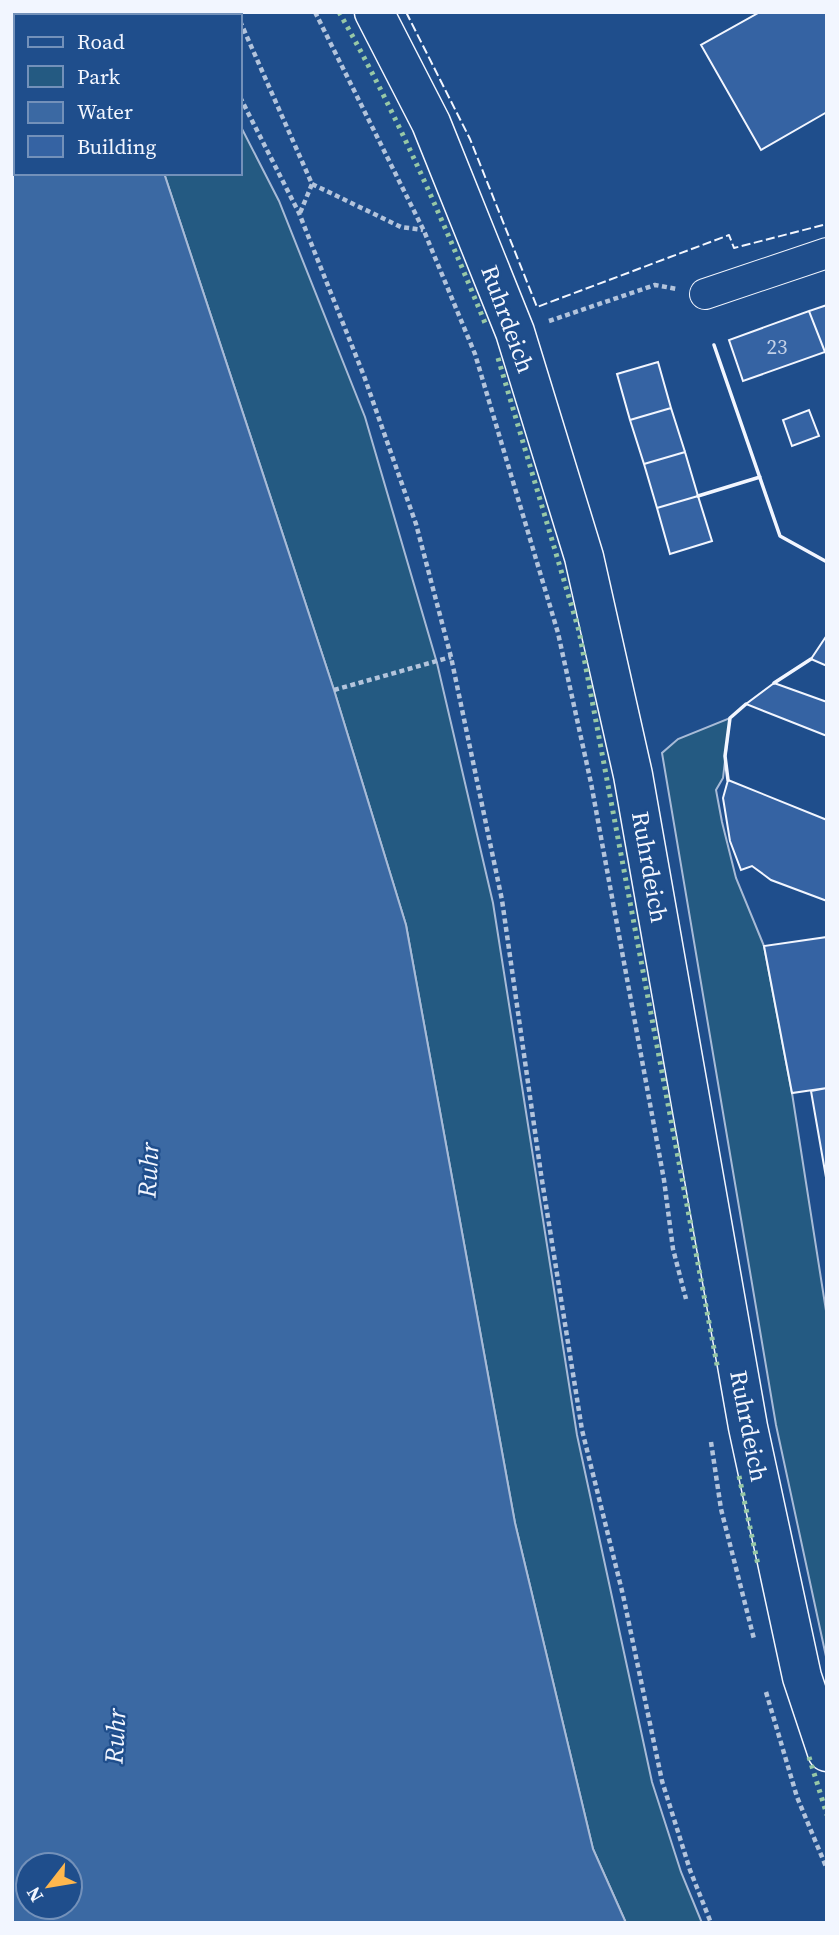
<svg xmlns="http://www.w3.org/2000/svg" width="839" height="1935" font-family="'Source Serif 4',serif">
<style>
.green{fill:#245a82;stroke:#a8bbd7;stroke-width:2}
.water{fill:#3b69a3;stroke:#a8bbd7;stroke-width:2;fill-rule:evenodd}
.building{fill:#3563a3;stroke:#f2f6ff;stroke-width:2}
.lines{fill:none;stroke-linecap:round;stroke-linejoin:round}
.minor-casing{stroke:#f2f6ff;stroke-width:32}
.secondary-casing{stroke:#f2f6ff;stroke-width:41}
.path{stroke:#b3c4dc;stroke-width:4.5;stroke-dasharray:5 3.5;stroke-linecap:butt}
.minor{stroke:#1f4e8c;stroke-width:30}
.secondary{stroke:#1f4e8c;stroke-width:38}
.hedge{stroke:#97c8a6;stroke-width:5;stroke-dasharray:3.5 5;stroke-linecap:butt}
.fence{stroke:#f2f6ff;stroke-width:2;stroke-dasharray:9 3.5;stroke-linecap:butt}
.wall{stroke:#f2f6ff;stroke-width:3.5}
.labels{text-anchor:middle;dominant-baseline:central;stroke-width:5;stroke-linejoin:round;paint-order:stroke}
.number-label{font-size:21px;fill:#c3d1e8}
.street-label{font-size:24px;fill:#f2f6ff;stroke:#1f4e8c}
.water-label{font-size:26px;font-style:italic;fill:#f2f6ff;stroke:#1f4e8c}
</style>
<rect width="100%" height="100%" fill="#1f4e8c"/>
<!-- green -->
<path class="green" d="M240,125L279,201L365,417L437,663L493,903L577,1435L652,1782L681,1872L702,1923H626L593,1849L515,1523L406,925L334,690L164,173H240Z
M730,718L723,778L716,790L722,822L736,878L764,946L792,1093L827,1317V1661L776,1425L662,753L678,739Z"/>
<!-- water -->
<path class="water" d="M12,12H33L39,16H16V173H164L334,690L406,925L515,1523L593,1849L626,1923H12ZM28,1865H70V1907H28Z"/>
<!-- building -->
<path class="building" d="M760,12H825L827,15V112L761,150L701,45Z
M827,305V351L825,352L809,311Z
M809,311L825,352L743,381L729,340Z
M658,362L671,408L630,420L617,374Z
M671,408L685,452L644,464L630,420Z
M809,410L819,436L792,446L783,420Z
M685,452L698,496L657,508L644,464Z
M698,496L712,541L670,554L657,508Z
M827,635V666L811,659Z
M774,683L827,702V736L746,704Z
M728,780L827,820V901L771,880L752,866L741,870L730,841L723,798Z
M827,937V1088L792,1093L764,946Z
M827,1088V1183L811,1091Z"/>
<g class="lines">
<defs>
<path id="minor" d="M705,294L827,253"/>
<path id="secondary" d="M374,12L431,123L515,332L584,557L633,775L748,1427L802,1677L827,1752"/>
</defs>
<!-- minor casing -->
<use href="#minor" class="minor-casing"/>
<!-- secondary casing -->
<use href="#secondary" class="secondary-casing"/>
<!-- path -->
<path class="path" d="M188,12L191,16
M236,12L237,16
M315,12L424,231L475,354L558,633L591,783L664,1180L673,1249L686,1299
M240,21L312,184L300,213
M240,97L299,213L364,376L416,524L451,657L502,900L541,1174L582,1430L623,1595L662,1781L690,1870L711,1923
M312,184L401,227L423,230
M549,321L655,285L677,289
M334,690L451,657
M711,1442L721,1509L754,1639
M766,1692L797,1797L827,1869"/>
<!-- minor -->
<use href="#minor" class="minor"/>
<!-- secondary -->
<use href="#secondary" class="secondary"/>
<!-- hedge -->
<path class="hedge" d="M339,12C396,112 442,218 485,323
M498,358L579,631L718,1370
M739,1476L758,1565
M809,1757L827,1815"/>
<!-- fence -->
<path class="fence" d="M406,12L470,139L537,307L729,235L734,248L827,224"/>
<!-- wall -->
<path class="wall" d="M714,345L780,536L827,562
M698,496L760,477
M774,683L811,659
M728,780L725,756L730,718L746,704"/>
</g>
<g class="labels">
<!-- number labels -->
<g class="number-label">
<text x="777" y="346">23</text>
</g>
<!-- street labels -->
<g class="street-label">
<text transform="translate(508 319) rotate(70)">Ruhrdeich</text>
<text transform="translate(650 867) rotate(80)">Ruhrdeich</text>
<text transform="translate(749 1426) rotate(79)">Ruhrdeich</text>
</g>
<!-- water labels -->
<g class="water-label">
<text transform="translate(148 1170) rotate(-87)">Ruhr</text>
<text transform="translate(115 1736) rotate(-87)">Ruhr</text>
</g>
</g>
<!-- border -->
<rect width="839" height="1935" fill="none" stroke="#f2f6ff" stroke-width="28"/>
<!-- legend -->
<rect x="14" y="14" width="228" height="161" fill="#1f4e8c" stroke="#7391ba" stroke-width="2"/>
<rect x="28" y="37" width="35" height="10" fill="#1f4e8c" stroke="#7391ba" stroke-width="2"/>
<text x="77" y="49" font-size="21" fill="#f2f6ff">Road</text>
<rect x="28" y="66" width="35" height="21" fill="#245a82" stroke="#7391ba" stroke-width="2"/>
<text x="77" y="84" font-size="21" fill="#f2f6ff">Park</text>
<rect x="28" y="102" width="35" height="21" fill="#3b69a3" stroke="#7391ba" stroke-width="2"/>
<text x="77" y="119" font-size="21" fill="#f2f6ff">Water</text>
<rect x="28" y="136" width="35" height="21" fill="#3563a3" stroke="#7391ba" stroke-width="2"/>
<text x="77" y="154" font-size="21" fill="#f2f6ff">Building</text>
<!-- north arrow -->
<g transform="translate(49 1886) rotate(239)"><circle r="33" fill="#1f4e8c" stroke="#7391ba" stroke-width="2"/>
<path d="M0-5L12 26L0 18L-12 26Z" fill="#ffb74d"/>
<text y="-10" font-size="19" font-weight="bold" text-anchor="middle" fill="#f2f6ff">N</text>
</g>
</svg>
